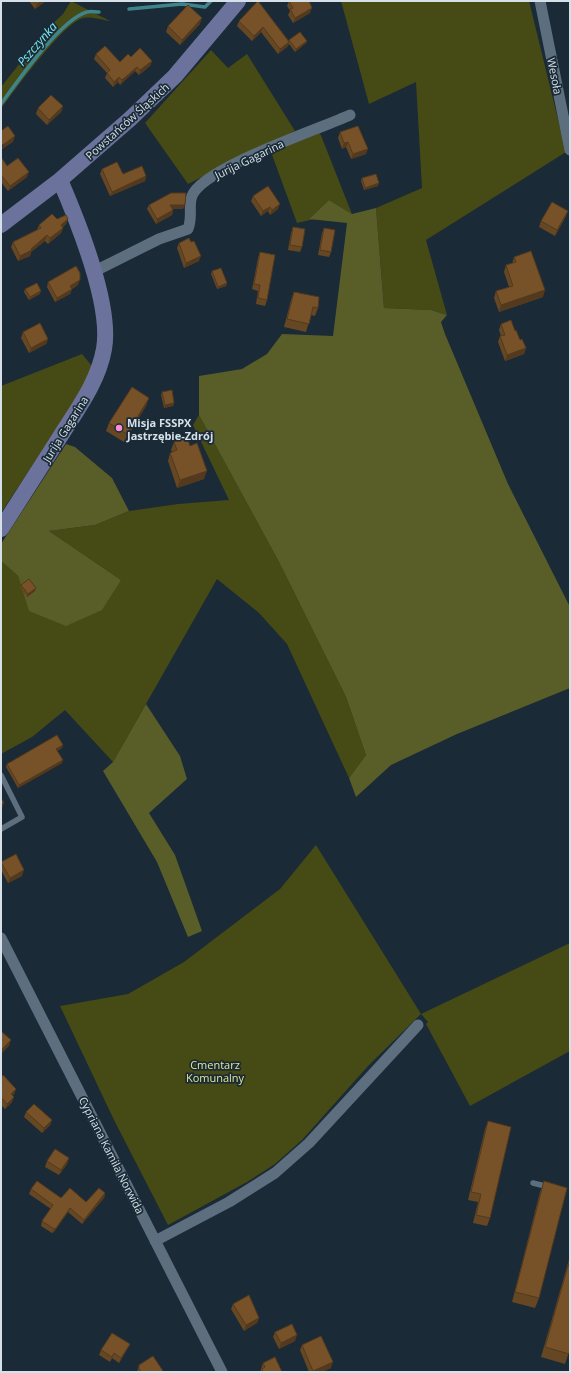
<svg xmlns="http://www.w3.org/2000/svg" width="571" height="1373" font-family="'Open Sans',sans-serif">
<style>
.green{fill:#464a15}
.forest{fill:#595d28}
.lines{fill:none;stroke-linecap:round;stroke-linejoin:round}
.stream{stroke:#40848b;stroke-width:3.5}
.lane{stroke:#5d6f7e;stroke-width:5.5}
.street{stroke:#5d6f7e;stroke-width:11}
.secondary{stroke:#6b739c;stroke-width:16}
.wall{fill:#664723}
.shaded-wall{fill:#53391d}
.building{fill:#775229;stroke:#53391d}
.poi-dot{fill:#f591d2;stroke:#1a2a36;stroke-width:1.5}
.labels{text-anchor:middle;dominant-baseline:central;stroke-width:3.5;stroke-linejoin:round;paint-order:stroke}
.street-label{font-size:11px;fill:#d6e0e8;stroke:#1a2a36}
.poi-label{font-size:11px;font-weight:bold;fill:#d6e0e8;stroke:#1a2a36;text-anchor:start}
.park-label{font-size:11px;fill:#dfe795;stroke:#1a2a36}
.water-label{font-size:12px;font-style:italic;fill:#7aecf5;stroke:#1a2a36}
</style>
<rect width="100%" height="100%" fill="#1a2a36"/>
<!-- green -->
<path class="green" d="M71,1L110,21C102,20 91,16 83,18C63,23 14,91 1,109V87L47,29L63,14Z
M341,1H529L566,152L426,240L447,315L431,310L384,308L376,208L422,188L416,82L369,104Z
M211,50L228,68L247,54L295,131L188,184L145,123Z
M320,133L352,214L329,200L309,219H314L297,223L271,152Z
M82,354L92,366L84,387L1,513V386Z
M199,415L279,562L346,697L366,755L349,778L287,644L259,613L217,579L113,762L65,710L32,737L1,754V561L18,576L30,611L121,580L49,531L95,525L129,511L178,504L229,500L193,425Z
M316,845L421,1014L570,943V1051L470,1106L426,1024L428,1022L421,1014L368,1066L302,1140L275,1164L247,1182L168,1225L114,1120L60,1006L128,994L184,962L280,889Z"/>
<!-- forest -->
<path class="forest" d="M329,200L352,214L376,208L384,308L431,310L447,315L441,322L445,334L508,484L570,607V688L457,734L391,765L356,797L349,778L366,755L346,697L279,562L199,415V376L242,369L267,354L282,334L333,336L347,223L309,219Z
M66,444L75,447L112,478L129,511L95,525L49,531L121,580L102,610L66,626L29,611L18,576L1,561V544Z
M146,704L180,756L187,779L149,813L175,855L202,931L188,937L157,862L103,771L113,762Z"/>
<g class="lines">
<!-- stream -->
<path class="stream" d="M129,9L182,4L205,7L211,1
M1,104C17,82 61,19 87,12C90,11 95,12 99,12"/>
<!-- lane -->
<path class="lane" d="M1,775L22,817L1,829
M533,1183L549,1187"/>
<!-- street -->
<path class="street" d="M540,1L570,150
M93,272L159,239L188,229C193,217 188,205 192,196C202,168 320,129 350,115
M1,938L222,1372
M155,1241L229,1202L275,1173L309,1143L418,1025"/>
<!-- secondary -->
<path class="secondary" d="M1,225L60,180L130,119L175,76L238,1
M1,529C20,499 39,470 58,440C76,411 98,383 104,349C112,305 78,222 60,180"/>
</g>
<!-- wall -->
<path class="wall" d="M29,1H46L35,9Z
M258,1L289,41H307L306,43L295,52L289,44L287,47L278,54L261,32L252,41L237,26L239,21Z
M289,1L310,13L293,23L288,15L290,11L287,6Z
M200,24L180,45L166,32L168,26Z
M96,54L120,62L131,57L152,61L150,66L139,75L135,71L120,85L118,82L113,87L105,78L107,73L94,59Z
M63,106L61,112L47,125L36,114L38,108Z
M340,132L366,154L351,159L346,147L342,149L338,138Z
M1,157L7,166L27,177L8,191L1,182Z
M102,169L123,174L146,176L145,181L110,196L100,174Z
M362,178L378,186L364,190L361,181Z
M253,196L278,209L270,215L268,211L261,216L251,201Z
M149,205L183,209H173V210L172,215L156,224L147,209Z
M566,216L555,236L539,227L541,221Z
M57,219H68L66,224L63,227V228L61,233L48,244L45,241L31,252L30,256L18,261L11,247L13,242L37,230L39,225Z
M293,227L302,247L300,252L288,250L291,233Z
M324,228L331,252L329,257L318,255L322,233Z
M179,243L199,261L184,268L177,248Z
M260,252L267,300L265,306L256,304L258,291L252,289L258,258Z
M514,257L543,297L499,312L494,298L496,291L509,287L504,272L506,265L512,264Z
M212,271L227,283L226,286L217,289L211,274Z
M48,282L78,285L72,289L70,294L55,302L47,287Z
M25,289L40,294L29,300L24,292Z
M294,292L318,308L315,316L311,315L306,332L284,327L291,300Z
M501,324L520,340L526,348L524,354L505,361L498,342L500,336H501L499,330Z
M23,332L48,339L46,344L29,353L21,338Z
M162,392L174,403L173,406L164,408L161,395Z
M149,398L146,406L124,442L106,431L109,423Z
M174,442L190,446L204,479L177,488L168,461L170,453L172,452L171,450Z
M21,585L35,591L27,597L20,587Z
M62,748L57,751L62,763L18,788L6,767L7,764Z
M1,862L22,876L8,883L1,870Z
M1,1078L16,1089L14,1094L13,1095L12,1102L5,1109L1,1105Z
M26,1112L52,1120L50,1125L42,1133L24,1117Z
M488,1121L490,1218L487,1226L473,1223L478,1202L468,1200L485,1129Z
M69,1158L67,1164L59,1175L45,1167L47,1161Z
M544,1181L539,1298L535,1308L512,1302L540,1192Z
M31,1189L61,1198L86,1202L105,1193L104,1198L82,1224L68,1212L54,1232L52,1233L41,1226L42,1221L51,1209L29,1194Z
M570,1256V1349L565,1364L541,1357Z
M233,1304L259,1318L257,1323L244,1331L231,1309Z
M275,1332L295,1341L279,1349L273,1337Z
M130,1344L128,1348L119,1363L112,1358L110,1362L99,1355L101,1350Z
M302,1345L331,1368L322,1372H309L300,1350Z
M263,1363L282,1372H260Z
M139,1365L162,1372H137Z"/>
<!-- shaded-wall -->
<path class="shaded-wall" d="M41,1H46L35,9L37,4Z
M312,8L310,13L293,23L295,18Z
M202,18L200,24L180,45L182,40Z
M263,27L261,32L252,41L254,36Z
M307,41L306,43L295,52L296,49Z
M289,42L287,47L278,54L280,49Z
M152,61L150,66L139,75L140,70Z
M137,67L135,71L120,85L122,80Z
M119,77L118,82L113,87L114,82Z
M63,106L61,112L47,125L49,120Z
M15,136L13,142L1,150L3,145Z
M348,142L346,147L342,149L344,143Z
M368,149L366,154L351,159L353,154Z
M29,172L27,177L8,191L10,186Z
M146,176L145,181L110,196L112,192Z
M379,183L378,186L364,190L365,188Z
M280,204L278,209L270,215L272,210Z
M170,205H185L183,209H168Z
M270,207L268,211L261,216L263,211Z
M173,210L172,215L156,224L157,219Z
M568,211L566,216L555,236L557,230Z
M68,219L66,224L59,230L61,225Z
M63,228L61,233L48,244L50,238Z
M47,235L45,241L31,252L30,256L18,261L20,256Z
M201,256L199,261L184,268L186,263Z
M80,280L78,285L68,290L70,286Z
M227,283L226,286L217,289L218,287Z
M72,289L70,294L55,302L57,298Z
M545,290L543,297L499,312L501,305Z
M41,291L40,294L29,300L30,297Z
M48,339L46,344L29,353L31,348Z
M526,348L524,354L505,361L507,355Z
M149,398L146,406L124,442L127,434Z
M174,403L173,406L164,408L165,405Z
M207,471L204,479L177,488L180,480Z
M36,588L35,591L27,597L28,594Z
M63,745L62,748L55,752L56,749Z
M63,760L62,763L18,788L19,785Z
M4,803L1,811V804Z
M24,870L22,876L8,883L10,878Z
M11,1040L9,1046L1,1054V1050Z
M16,1089L14,1094L9,1099L11,1094Z
M14,1097L12,1102L5,1109L7,1104Z
M52,1120L50,1125L42,1133L44,1128Z
M69,1158L67,1164L59,1175L61,1170Z
M105,1193L104,1198L82,1224L84,1220Z
M70,1208L68,1212L54,1232L52,1233L54,1229Z
M259,1318L257,1323L244,1331L246,1325Z
M297,1335L295,1341L279,1349L281,1343Z
M130,1344L128,1348L119,1363L121,1358Z
M333,1362L331,1368L322,1372H313V1371Z"/>
<!-- building -->
<path class="building" d="M35,1H41L37,4Z
M258,1L289,42L280,49L263,27L254,36L239,21Z
M289,1H309L312,8L295,18L290,9L293,8Z
M188,5L202,18L182,40L168,26Z
M300,32L307,41L296,49L289,40Z
M105,46L120,62L128,54L131,57L140,48L152,61L140,70L137,67L122,80L119,77L114,82L107,73L110,70L96,54Z
M51,95L63,106L49,120L38,108Z
M8,126L15,136L3,145L1,143V131Z
M358,126L368,149L353,154L348,142L344,143L340,132Z
M1,157L7,166L18,158L29,172L10,186L1,175Z
M117,162L123,174L142,166L146,176L112,192L102,169Z
M376,174L379,183L365,188L362,178Z
M268,186L280,204L272,210L270,207L263,211L253,196Z
M171,193H186L185,205H170L173,210L157,219L149,205Z
M552,202L568,211L557,230L541,221Z
M52,214L57,219L66,215L68,219L61,225L63,228L50,238L47,235L31,249L32,250L20,256L13,242L41,228L39,225Z
M293,227L305,229L302,247L290,245Z
M324,228L335,230L331,252L320,250Z
M189,238L191,242L194,241L201,256L186,263L179,243Z
M531,251L545,290L501,305L496,291L513,286L506,265L516,262L514,257Z
M260,252L275,255L267,300L258,298L260,285L254,284Z
M76,266L80,273V280L70,286L72,289L57,298L48,282Z
M221,268L227,283L218,287L212,271Z
M37,283L41,291L30,297L25,289Z
M294,292L319,297L318,308L313,307L309,324L287,319Z
M511,320L515,331L516,330L520,340L522,339L526,348L507,355L500,336L505,335L501,324Z
M40,323L48,339L31,348L23,332Z
M132,387L149,398L127,434L109,423Z
M172,390L174,403L165,405L162,392Z
M187,437L190,446L197,443L207,471L180,480L170,453L177,450L174,442Z
M29,579L36,588L28,594L21,585Z
M57,735L63,745L56,749L63,760L19,785L7,764Z
M1,798L4,803L1,804Z
M16,854L24,870L10,878L1,862Z
M1,1031L11,1040L1,1050Z
M3,1075L16,1089L11,1094L14,1097L7,1104L1,1097V1078Z
M34,1104L52,1120L44,1128L26,1112Z
M488,1121L511,1127L490,1218L476,1215L481,1194L471,1192Z
M55,1149L69,1158L61,1170L47,1161Z
M37,1181L61,1198L70,1188L86,1202L99,1188L105,1193L84,1220L70,1208L56,1228L54,1229L42,1221L53,1205L31,1189Z
M544,1181L567,1188L539,1298L515,1292Z
M570,1259V1349L569,1354L545,1347Z
M249,1295L259,1318L246,1325L233,1304Z
M292,1324L297,1335L281,1343L275,1332Z
M112,1333L130,1344L121,1358L114,1353L112,1357L101,1350Z
M321,1336L333,1362L313,1371L302,1345Z
M153,1356L163,1371L161,1372H142L139,1369V1365Z
M275,1357L282,1372H263L262,1369L265,1367L263,1363Z"/>
<!-- markers -->
<circle class="poi-dot" cx="119" cy="428" r="4"/>
<g class="labels">
<!-- street labels -->
<g class="street-label">
<text transform="translate(555 76) rotate(79)">Wesoła</text>
<text transform="translate(127 121) rotate(-42)">Powstańców Śląskich</text>
<text transform="translate(249 159) rotate(-26)">Jurija Gagarina</text>
<text transform="translate(65 429) rotate(-58)">Jurija Gagarina</text>
<text transform="translate(112 1155) rotate(63)">Cypriana Kamila Norwida</text>
</g>
<!-- poi labels -->
<g class="poi-label">
<text x="127" y="422">Misja FSSPX<tspan x="127" dy="13">Jastrzębie-Zdrój</tspan></text>
</g>
<!-- park labels -->
<g class="park-label">
<text x="215" y="1064">Cmentarz<tspan x="215" dy="13">Komunalny</tspan></text>
</g>
<!-- water labels -->
<g class="water-label">
<text transform="translate(37 44) rotate(-49)">Pszczynka</text>
</g>
</g>
<!-- border -->
<rect width="571" height="1373" fill="none" stroke="#d6e0e8" stroke-width="4"/>
</svg>
